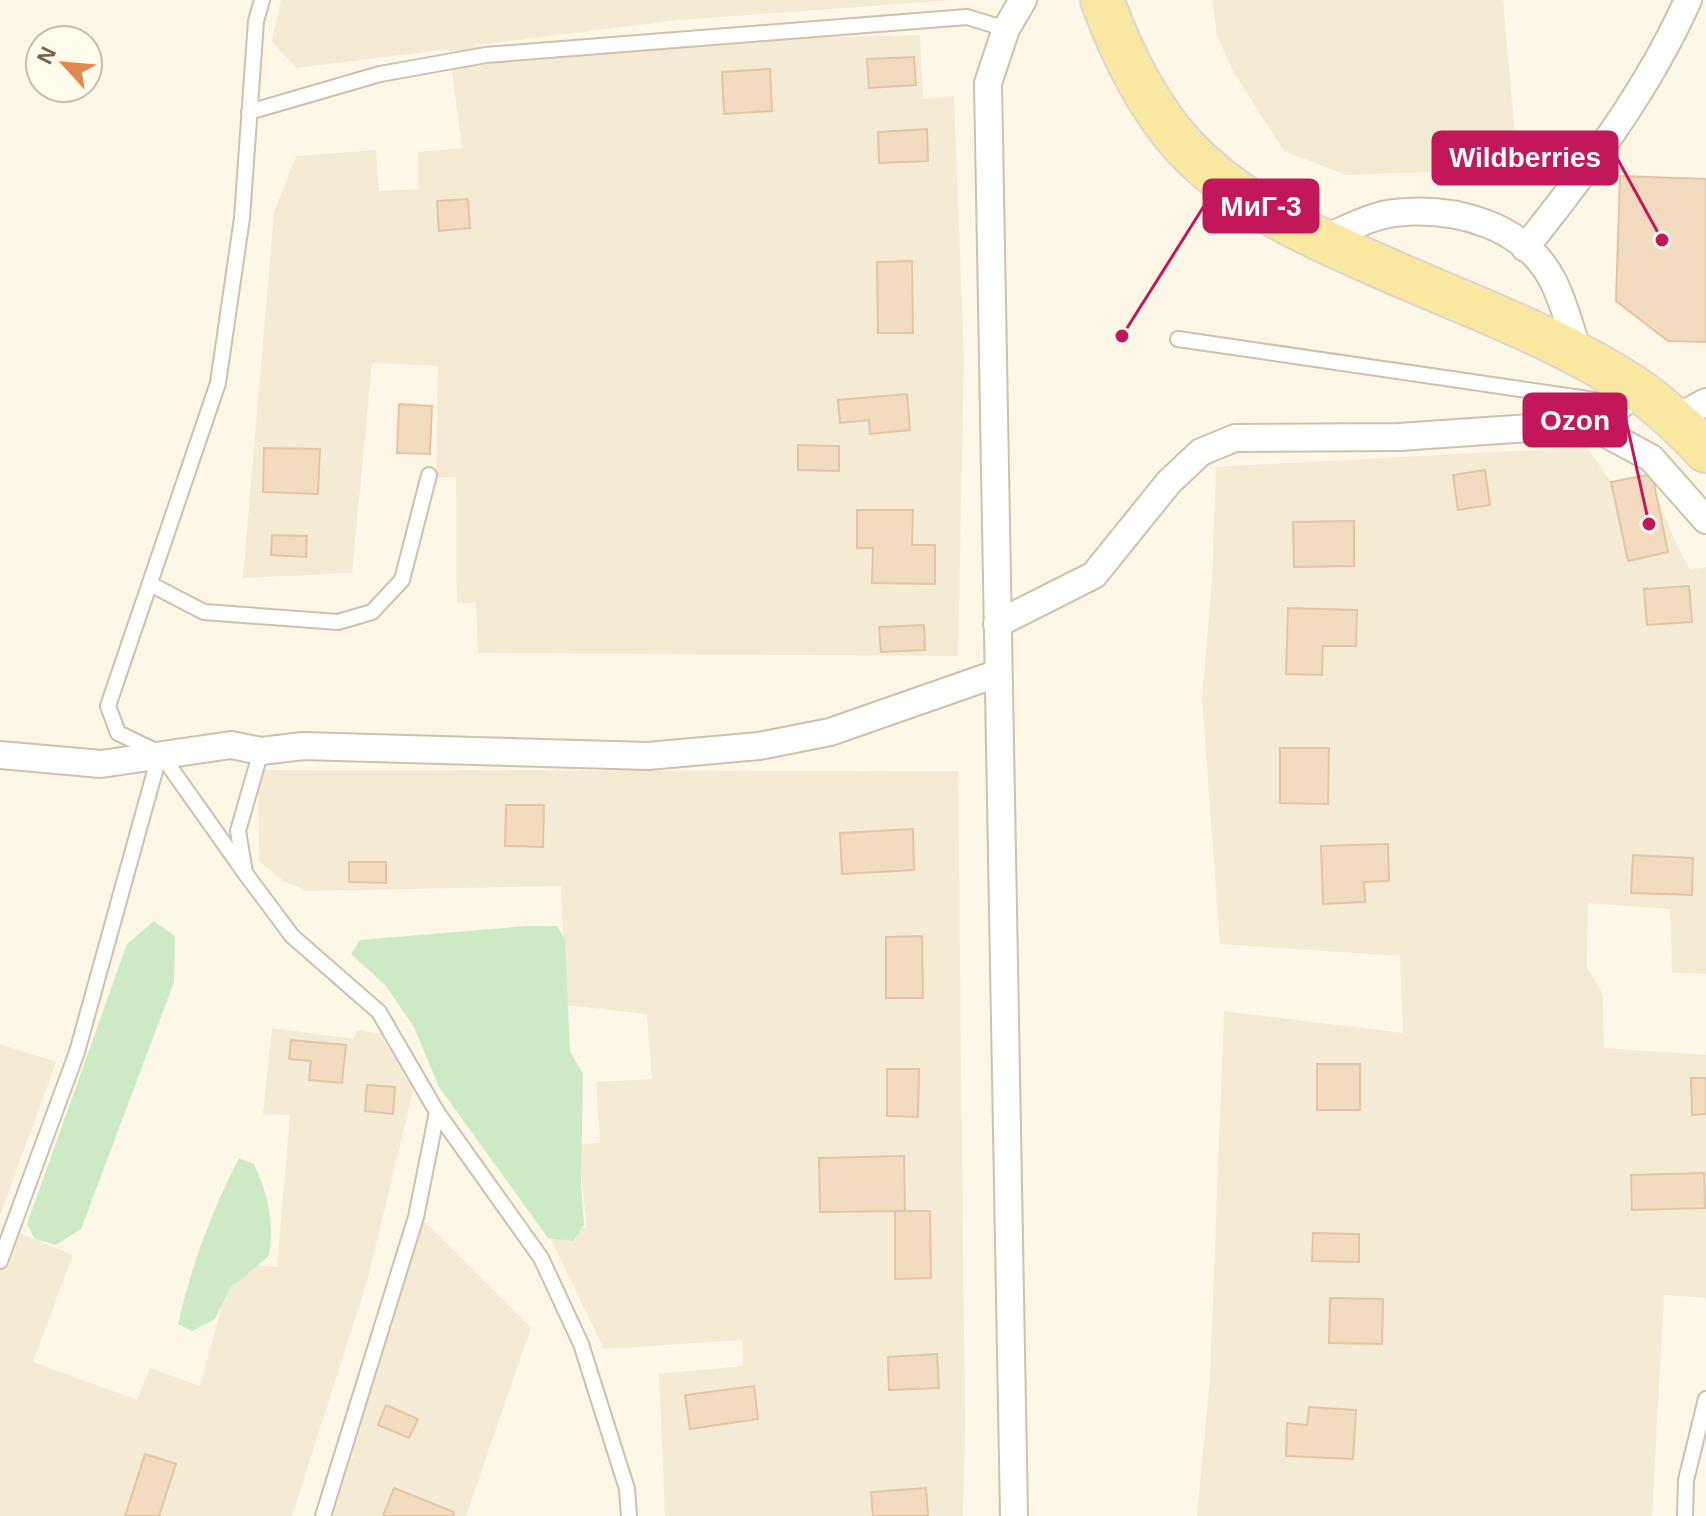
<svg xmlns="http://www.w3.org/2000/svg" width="1706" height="1516" font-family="Helvetica,sans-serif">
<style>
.residential{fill:#f4ebd5}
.green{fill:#ceeac5}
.building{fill:#f2dbbe;stroke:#e4c59f;stroke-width:2}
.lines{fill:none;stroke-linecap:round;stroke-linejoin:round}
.lane-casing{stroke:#cec1ad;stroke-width:18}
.street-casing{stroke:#cec1ad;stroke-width:30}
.primary-casing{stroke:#dbd6d0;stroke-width:46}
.lane{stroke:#fff;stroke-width:14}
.street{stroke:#fff;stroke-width:26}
.primary{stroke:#fae7a0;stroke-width:42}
.leader{fill:none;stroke:#c2185b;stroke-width:3}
.callout-dot{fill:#c2185b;stroke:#fffbed;stroke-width:3}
.callout{fill:#c2185b;stroke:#c2185b;stroke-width:3}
.callout-label{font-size:28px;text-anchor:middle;font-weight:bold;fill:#fff}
</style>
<rect width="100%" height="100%" fill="#fcf7e7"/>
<!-- residential -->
<path class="residential" d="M281,0H953L678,20L470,46L920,35L923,99L954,96L964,359L958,656L478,653L476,603H457L456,477L436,478L438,366L372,363L352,573L243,578L274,212L296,156L376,150L379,191L418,189V152L462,148L449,49L296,68L272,41Z
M1212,0H1503L1518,169L1346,175L1284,151L1233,71L1217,35Z
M1587,447L1611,482L1650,477L1674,539L1690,570L1706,567V974L1672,973L1670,909L1588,903L1587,967L1603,995L1604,1048L1706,1055V1298L1664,1295L1652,1516H1197L1210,1378L1224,1011L1403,1033L1400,956L1220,944L1202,698L1212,580L1216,467Z
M258,770L958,771L965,1426L963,1516H665L659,1374L743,1366L742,1340L604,1349L547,1231L587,1228L578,1144L600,1143L596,1082L652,1079L647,1014L566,1005L561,886L306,891L282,880L259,861Z
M272,1028L354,1039L357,1030L384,1034L414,1087L368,1278L292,1516H0V1267L15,1231L73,1255L33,1362L137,1400L150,1368L200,1386L234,1263L277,1267L290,1115L263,1114Z
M0,1044L56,1062L0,1215Z
M417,1214L531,1328L466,1516H315L334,1461L354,1457L340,1431Z"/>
<!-- green -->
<path class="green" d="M154,921L175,936L174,982L81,1229L56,1245L35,1239L27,1224L127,944Z
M527,926H557L565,940L570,1051L583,1074L581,1183L584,1225L573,1241L548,1238L439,1087L414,1027L385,985L351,954L360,940Z
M239,1158L254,1164C268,1195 275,1223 269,1256L230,1288L215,1319L192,1331L178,1324C191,1267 212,1210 239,1158Z"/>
<!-- building -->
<path class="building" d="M914,57L916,85L869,88L867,59Z
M770,69L772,111L724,114L722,72Z
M927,129L928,161L879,163L878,132Z
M1620,176L1706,179V342L1668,341L1616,301Z
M468,199L470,228L439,231L437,201Z
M912,261L913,333H878L877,262Z
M907,394L910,430L870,434L869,420L840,423L838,400Z
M399,404L432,406L430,454L397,453Z
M798,445L839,446V471L798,470Z
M264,448L320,449L318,494L263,492Z
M1485,470L1490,505L1458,510L1453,475Z
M1652,474L1668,552L1628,561L1611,482Z
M857,510H913L912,545H935V584L872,583L873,548H857Z
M1354,521V566L1294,567L1293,522Z
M272,535L307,536L306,557L271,555Z
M1689,586L1692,622L1647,625L1644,589Z
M1288,608L1357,610L1356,646H1323L1322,675L1286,674Z
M924,625L925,650L881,652L879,627Z
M1280,748H1329L1328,804L1280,803Z
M506,805H544L543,847L505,846Z
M913,829L914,870L842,874L840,833Z
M1388,844L1389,881L1364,882L1365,902L1323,904L1321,846Z
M1633,855L1693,858L1692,895L1631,893Z
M349,862H386V883L349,882Z
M922,936L923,998H886V937Z
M291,1040L346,1045L342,1083L309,1080L311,1061L289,1059Z
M1317,1064H1360V1110H1317Z
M887,1069H919L918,1117L887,1116Z
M1691,1078H1706V1114L1692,1115Z
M367,1085L395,1087L393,1114L365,1111Z
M904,1156L905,1211L820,1212L819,1158Z
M1704,1173L1705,1208L1632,1210L1631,1175Z
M895,1211H930L931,1278L895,1279Z
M1313,1233L1359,1234V1262L1312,1261Z
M1330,1298L1383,1299L1382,1344L1329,1343Z
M937,1354L939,1388L889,1390L888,1357Z
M754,1386L758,1419L690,1429L685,1395Z
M386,1405L418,1419L409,1438L378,1425Z
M1309,1407L1356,1410L1353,1459L1286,1456L1287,1423L1307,1425Z
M145,1454L176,1464L159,1516H125Z
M394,1488L454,1512L453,1516H383Z
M926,1488L928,1516H873L871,1492Z"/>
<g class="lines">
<defs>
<path id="lane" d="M249,112L380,74L486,55L967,17L1006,29
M1178,339L1622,404
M150,584L204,612L338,622L372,612L402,580L429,475
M261,751L238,831L245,873L292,936L379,1012L437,1112L541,1258L581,1344L627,1489L629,1516
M245,873L160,753L118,733L108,706L218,383L242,218L256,21L262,0
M0,1261L77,1052L160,753
M323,1516L416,1217L437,1112
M1685,1516L1686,1480L1706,1399"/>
<path id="street" d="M1319,240C1342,232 1369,216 1394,213C1453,206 1524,224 1553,281C1565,304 1571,332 1580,357
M1525,248C1587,170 1647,92 1688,0
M1638,390L1608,416L1588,424L1651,458L1706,520
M1675,419L1706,402
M997,624L1094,575L1169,482L1201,452L1235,438L1399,437L1588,424
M0,755L101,764L231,745L261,751L303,746L648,756L759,746L830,732L996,674
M1014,1516L988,83L1006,29L1023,0"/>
<path id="primary" d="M1102,0C1120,49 1146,103 1181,143C1235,203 1314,238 1386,269C1470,306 1562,339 1638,390C1663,407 1685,429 1706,451"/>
</defs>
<!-- lane casing -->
<use href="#lane" class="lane-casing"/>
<!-- street casing -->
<use href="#street" class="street-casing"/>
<!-- primary casing -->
<use href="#primary" class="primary-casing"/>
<!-- lane -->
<use href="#lane" class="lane"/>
<!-- street -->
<use href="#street" class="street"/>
<!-- primary -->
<use href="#primary" class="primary"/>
</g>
<!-- callouts -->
<path class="leader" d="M1662 240L1617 158M1122 336L1204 206M1649 524L1626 420"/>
<g class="callout-dot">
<circle cx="1662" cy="240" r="8"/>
<circle cx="1122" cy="336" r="8"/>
<circle cx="1649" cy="524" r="8"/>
</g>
<g class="callout">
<rect x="1433" y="132" width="184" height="52" rx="8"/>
<rect x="1204" y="180" width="114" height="52" rx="8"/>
<rect x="1524" y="394" width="102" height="52" rx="8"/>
</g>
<g class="callout-label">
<text x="1525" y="167">Wildberries</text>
<text x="1261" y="216">МиГ-3</text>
<text x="1575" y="430">Ozon</text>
</g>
<!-- north arrow -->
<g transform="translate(64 64) rotate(296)"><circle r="38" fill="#fffbed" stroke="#c8bdac" stroke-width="2"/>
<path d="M0-6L14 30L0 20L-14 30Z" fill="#e5884d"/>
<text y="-12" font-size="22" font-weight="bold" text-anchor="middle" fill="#76614b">N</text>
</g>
</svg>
